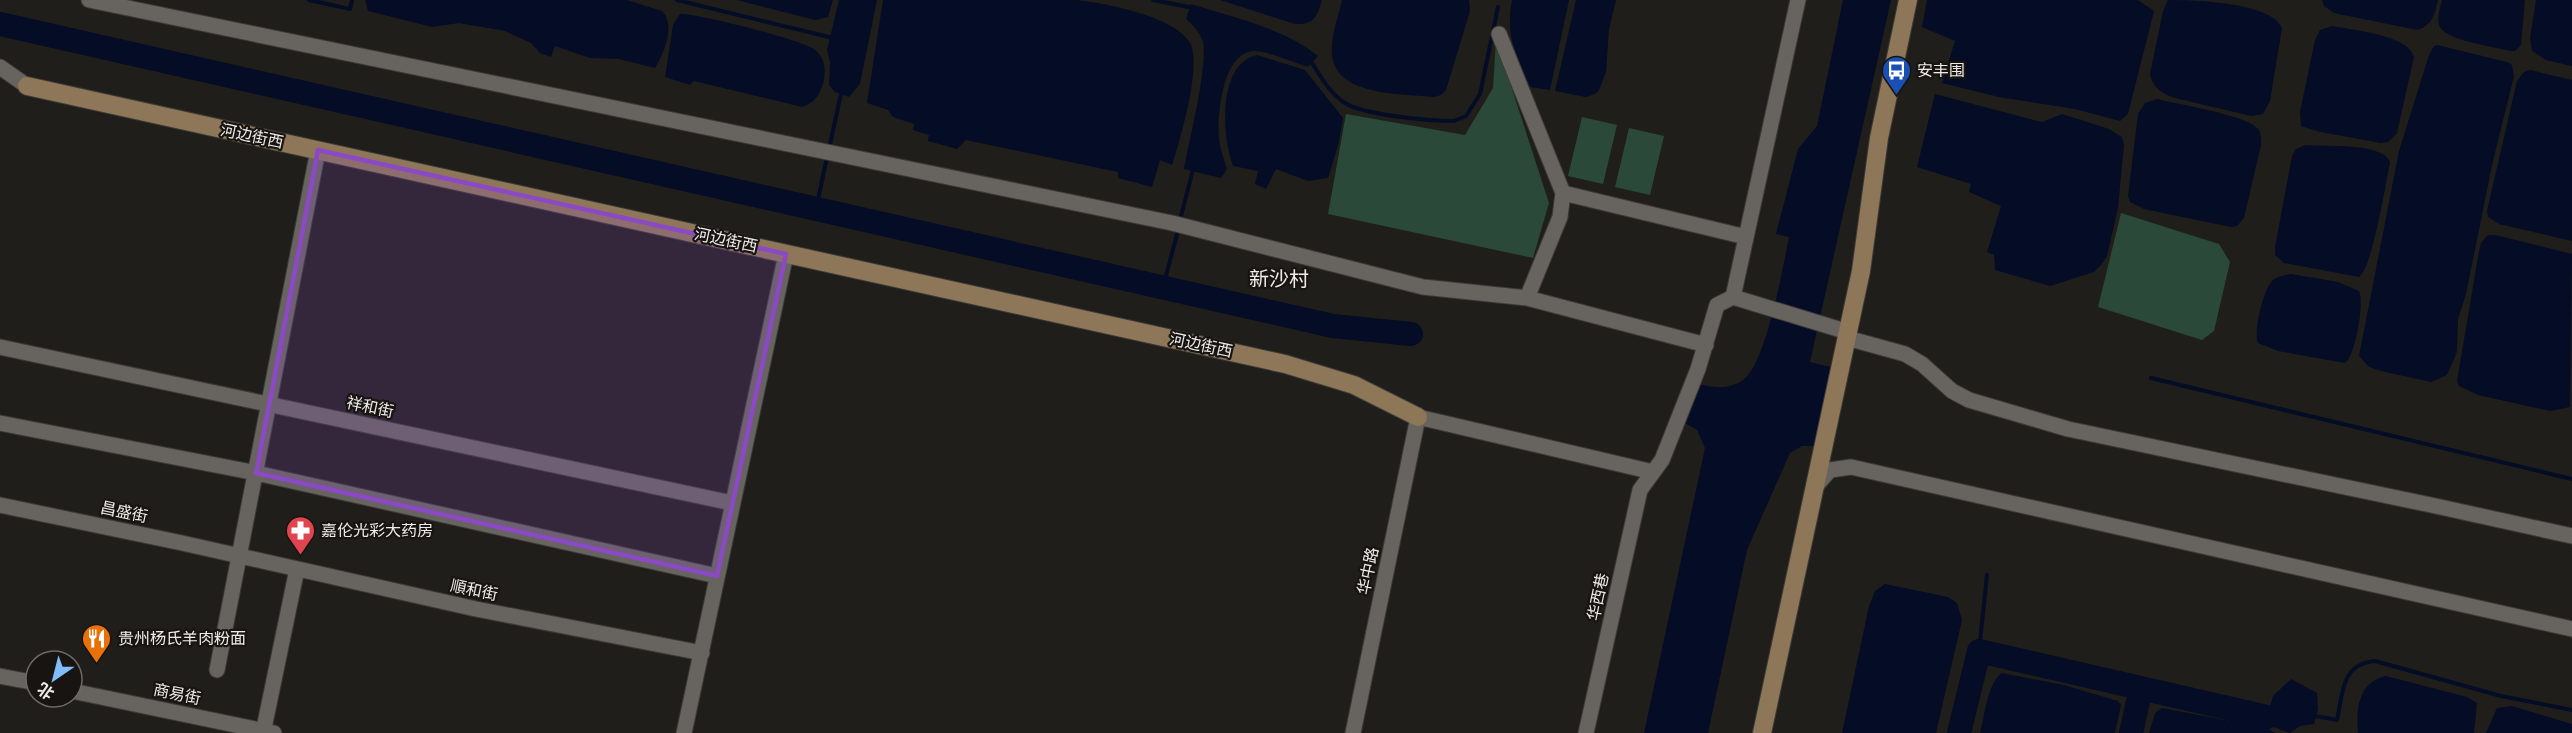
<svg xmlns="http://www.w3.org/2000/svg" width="2572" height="733" font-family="'Crimson Pro','Noto Sans SC',serif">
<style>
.green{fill:#2b4938}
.water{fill:#040d25}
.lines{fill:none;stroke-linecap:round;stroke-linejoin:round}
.stream{stroke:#040d25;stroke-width:4}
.river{stroke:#040d25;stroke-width:24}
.street-casing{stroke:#3c3a37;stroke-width:17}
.secondary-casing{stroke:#3c3a37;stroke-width:20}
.street{stroke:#676460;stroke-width:15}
.secondary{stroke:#8e7658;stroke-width:18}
.marked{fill:#8c49c5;fill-opacity:0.2;stroke:#8c49c5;stroke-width:4.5;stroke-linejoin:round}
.labels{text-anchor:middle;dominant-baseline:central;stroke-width:4.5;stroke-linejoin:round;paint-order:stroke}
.poi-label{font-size:16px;fill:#eeece9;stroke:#171411;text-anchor:start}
.street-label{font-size:16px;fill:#eeece9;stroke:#171411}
.quarter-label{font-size:20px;fill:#eeece9;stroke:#171411}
</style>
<rect width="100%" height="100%" fill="#201e1a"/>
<!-- green -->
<path class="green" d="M1496,40L1549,203L1533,258L1328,214L1346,114L1465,135L1493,88Z
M1582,117L1617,125L1603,184L1568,176Z
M1629,128L1664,136L1650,195L1615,187Z
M2121,213L2219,244L2230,262L2214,331L2202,340L2098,307Z"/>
<!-- water -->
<path class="water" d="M365,0H627L662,11C676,25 664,53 655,68L619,59L590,58L555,46L551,57L540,53L531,43L505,31L459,23L432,27L368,11Z
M737,0H833L828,17L815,20Z
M839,0H877L860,84L849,97L835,92L829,85L830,62L827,50Z
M883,0C926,0 969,0 1012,0C1033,0 1055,0 1076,0C1105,3 1179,17 1191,45C1201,68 1180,141 1172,165L1160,160L1152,187L1118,178V172L966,140L957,149L928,141L929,135L913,130L914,124L893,117L888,110L867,103Z
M1220,0H1322C1317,17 1314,25 1295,24Z
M1342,0H1469L1470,11L1446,90L1441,95L1434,97C1405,94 1346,96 1334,64C1327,45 1338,19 1342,0Z
M1512,0H1569L1550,90L1530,87C1516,54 1505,37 1512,0Z
M1576,0H1616L1609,29L1606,72L1599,90L1595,94L1586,97L1555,91Z
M1843,0H1891L1810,362L1839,369L1821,446H1802L1790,453L1747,550L1708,733H1644L1705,448L1697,430L1681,421L1694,383C1710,387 1728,391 1743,380C1766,364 1783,267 1789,237L1776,234L1798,149L1817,126Z
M1927,0H2138L2154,11L2128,114L2120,121L2075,109L1999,97L1942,83L1955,41L1922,27Z
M2168,0C2192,0 2272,2 2282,28L2270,101L2263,114L2251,116L2175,98C2162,94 2153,88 2150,74L2163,11Z
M2322,0H2438C2435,14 2432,26 2417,30L2334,13L2324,6Z
M2442,0H2525L2521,45L2515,51H2511C2495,47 2448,41 2440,27C2436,19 2440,9 2442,0Z
M2536,0H2572V66L2546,60L2532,51L2530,38Z
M1191,4C1233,17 1283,28 1318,56L1308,67C1296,63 1264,50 1254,51C1223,52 1217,114 1219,138C1220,149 1224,159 1227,169L1221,178L1184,169C1189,140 1208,67 1203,42C1200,32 1193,25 1186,19Z
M680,14C696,13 803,40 815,50C826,58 826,72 823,84C819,96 814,103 802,107L694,81L690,85L665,77L673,25Z
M2332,26C2352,30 2409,35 2414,57L2397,133L2388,142L2381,143L2320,132L2301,126L2300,112L2315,40L2320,30Z
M2437,45L2507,62L2512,65L2514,76L2492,165L2466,294L2458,319L2457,352L2447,375L2431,382L2381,371L2369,367L2359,356L2399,151L2429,55L2434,46Z
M1257,55L1305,70L1343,118L1339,142L1328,178L1308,181L1276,169L1266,189L1255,184L1258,171L1233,166C1222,136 1217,64 1257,55Z
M2530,70L2572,80V241L2499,224L2488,217L2487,211L2517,81L2524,72Z
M1935,94L2042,122L2062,114L2109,129L2122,137L2124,145L2118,208L2107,256L2102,264L2094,272L2050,286L1995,270L1994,255L1987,252L2001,206L1969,192L1971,184L1917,167Z
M2157,99C2177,104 2244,115 2256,127C2262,132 2261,138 2261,145L2244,218L2237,226L2231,227L2144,209L2130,202L2128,196L2138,114L2145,103Z
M2305,145C2325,147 2382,142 2390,162C2386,182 2372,269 2359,277L2284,263L2275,255V247L2292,156L2296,149Z
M2488,235H2495L2572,254L2570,407L2550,411L2478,395L2459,386L2457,381L2479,251L2481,243Z
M2291,274L2338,282L2359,291C2365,301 2355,357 2345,363L2278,351L2258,343C2253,332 2264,287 2273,280C2278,276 2285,275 2291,274Z
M1885,584L1948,597L1957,603L1962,620L1936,733H1842L1869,606L1875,591Z
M2002,673L2064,685L2118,701L2121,705L2115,733H1980C1984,718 1988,681 2002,673Z
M2386,676L2467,697L2477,703L2474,733H2358C2356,709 2358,682 2386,676Z
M2291,679L2317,693L2318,709L2314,724L2300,726L2290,733L2265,724L2273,696Z
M2512,706L2572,724V733H2486L2497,708Z
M2162,708L2267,728L2275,733H2149L2155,713Z"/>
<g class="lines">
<!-- stream -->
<path class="stream" d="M309,0L350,9L352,0
M677,0L833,38
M1153,0L1194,8
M1310,60C1320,75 1329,93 1345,103C1363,115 1431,121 1454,121L1466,116L1480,94L1498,7
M829,149L842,89
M816,209L827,157
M1180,220L1194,166
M1163,287L1179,227
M2151,378L2572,479
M1979,651L1987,575
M2316,716L2337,720C2343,693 2341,664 2375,661L2501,696L2572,710"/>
<!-- river -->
<path class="river" d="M0,24L1333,326L1411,334
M1959,733L1979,651L2267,717
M2131,733L2141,688"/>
<defs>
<path id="street" d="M89,0L1172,223L1423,287L1527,298L1706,345
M1499,34L1563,193L1746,237
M0,67L27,86
M1733,297L1798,0
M1527,298L1560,217L1563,193
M1847,338L1905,354L1922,364L1952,391L1969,400L2068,429L2431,505L2572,536
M0,347L732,503
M0,423L256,473L717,576
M1815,487L1830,470L1851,467L2572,629
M0,505L182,543L476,609L702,653
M217,670L318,150
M0,676L36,683
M72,691L274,733
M263,733L297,569
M684,733L786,254
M1353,733L1418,417L1653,472
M1586,733L1640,490L1662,460L1698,369L1717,305L1733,297L1848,332"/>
<path id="secondary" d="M27,86L1285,364L1354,385L1418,417
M1762,733L1861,271L1879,138L1908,0"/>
</defs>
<!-- street casing -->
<use href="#street" class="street-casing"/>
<!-- secondary casing -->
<use href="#secondary" class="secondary-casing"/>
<!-- street -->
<use href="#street" class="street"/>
<!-- secondary -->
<use href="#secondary" class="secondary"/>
</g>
<!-- marked area -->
<path class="marked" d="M318,150L786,254L717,576L256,473Z"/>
<!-- icons -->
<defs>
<symbol id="bus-pin" viewBox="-11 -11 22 30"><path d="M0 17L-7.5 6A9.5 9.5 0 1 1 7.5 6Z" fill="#1a4fb4" stroke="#171411"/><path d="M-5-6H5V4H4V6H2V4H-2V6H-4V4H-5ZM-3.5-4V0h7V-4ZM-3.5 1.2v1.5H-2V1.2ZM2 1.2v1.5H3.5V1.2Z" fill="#fff"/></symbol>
<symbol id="pharmacy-pin" viewBox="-11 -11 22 30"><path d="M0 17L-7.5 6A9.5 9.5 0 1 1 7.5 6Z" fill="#e0444e" stroke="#171411"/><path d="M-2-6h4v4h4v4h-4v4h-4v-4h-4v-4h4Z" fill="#fff"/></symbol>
<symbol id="restaurant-pin" viewBox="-11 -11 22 30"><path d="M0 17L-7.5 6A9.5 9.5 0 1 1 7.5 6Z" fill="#e8710a" stroke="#171411"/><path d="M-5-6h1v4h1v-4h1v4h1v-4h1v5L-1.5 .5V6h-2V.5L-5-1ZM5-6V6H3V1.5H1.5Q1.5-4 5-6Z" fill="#fff"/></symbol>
</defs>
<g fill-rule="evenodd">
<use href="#bus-pin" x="1880" y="54" width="33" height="45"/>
<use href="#pharmacy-pin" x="284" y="514" width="33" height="45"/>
<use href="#restaurant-pin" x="80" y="622" width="33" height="45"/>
</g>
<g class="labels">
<!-- poi labels -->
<g class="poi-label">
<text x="1917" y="70">安丰围</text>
<text x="321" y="530">嘉伦光彩大药房</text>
<text x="118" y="638">贵州杨氏羊肉粉面</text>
</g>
<!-- street labels -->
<g class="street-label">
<text transform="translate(252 136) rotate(12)">河边街西</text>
<text transform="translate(726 240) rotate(12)">河边街西</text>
<text transform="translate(1201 345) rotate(12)">河边街西</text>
<text transform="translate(370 407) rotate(12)">祥和街</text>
<text transform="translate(124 512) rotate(12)">昌盛街</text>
<text transform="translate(1368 571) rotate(-78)">华中路</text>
<text transform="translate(474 590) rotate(12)">順和街</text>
<text transform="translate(1598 597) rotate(-78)">华西巷</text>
<text transform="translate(177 694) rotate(12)">商易街</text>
</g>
<!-- quarter labels -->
<g class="quarter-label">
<text x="1279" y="279">新沙村</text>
</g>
</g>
<!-- north arrow -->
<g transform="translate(54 679) rotate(215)"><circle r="28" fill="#171411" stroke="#6d6a67" stroke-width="1.5"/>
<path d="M0-4.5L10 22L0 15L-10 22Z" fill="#80bdfa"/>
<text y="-9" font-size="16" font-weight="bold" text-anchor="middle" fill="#eeece9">北</text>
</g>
</svg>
